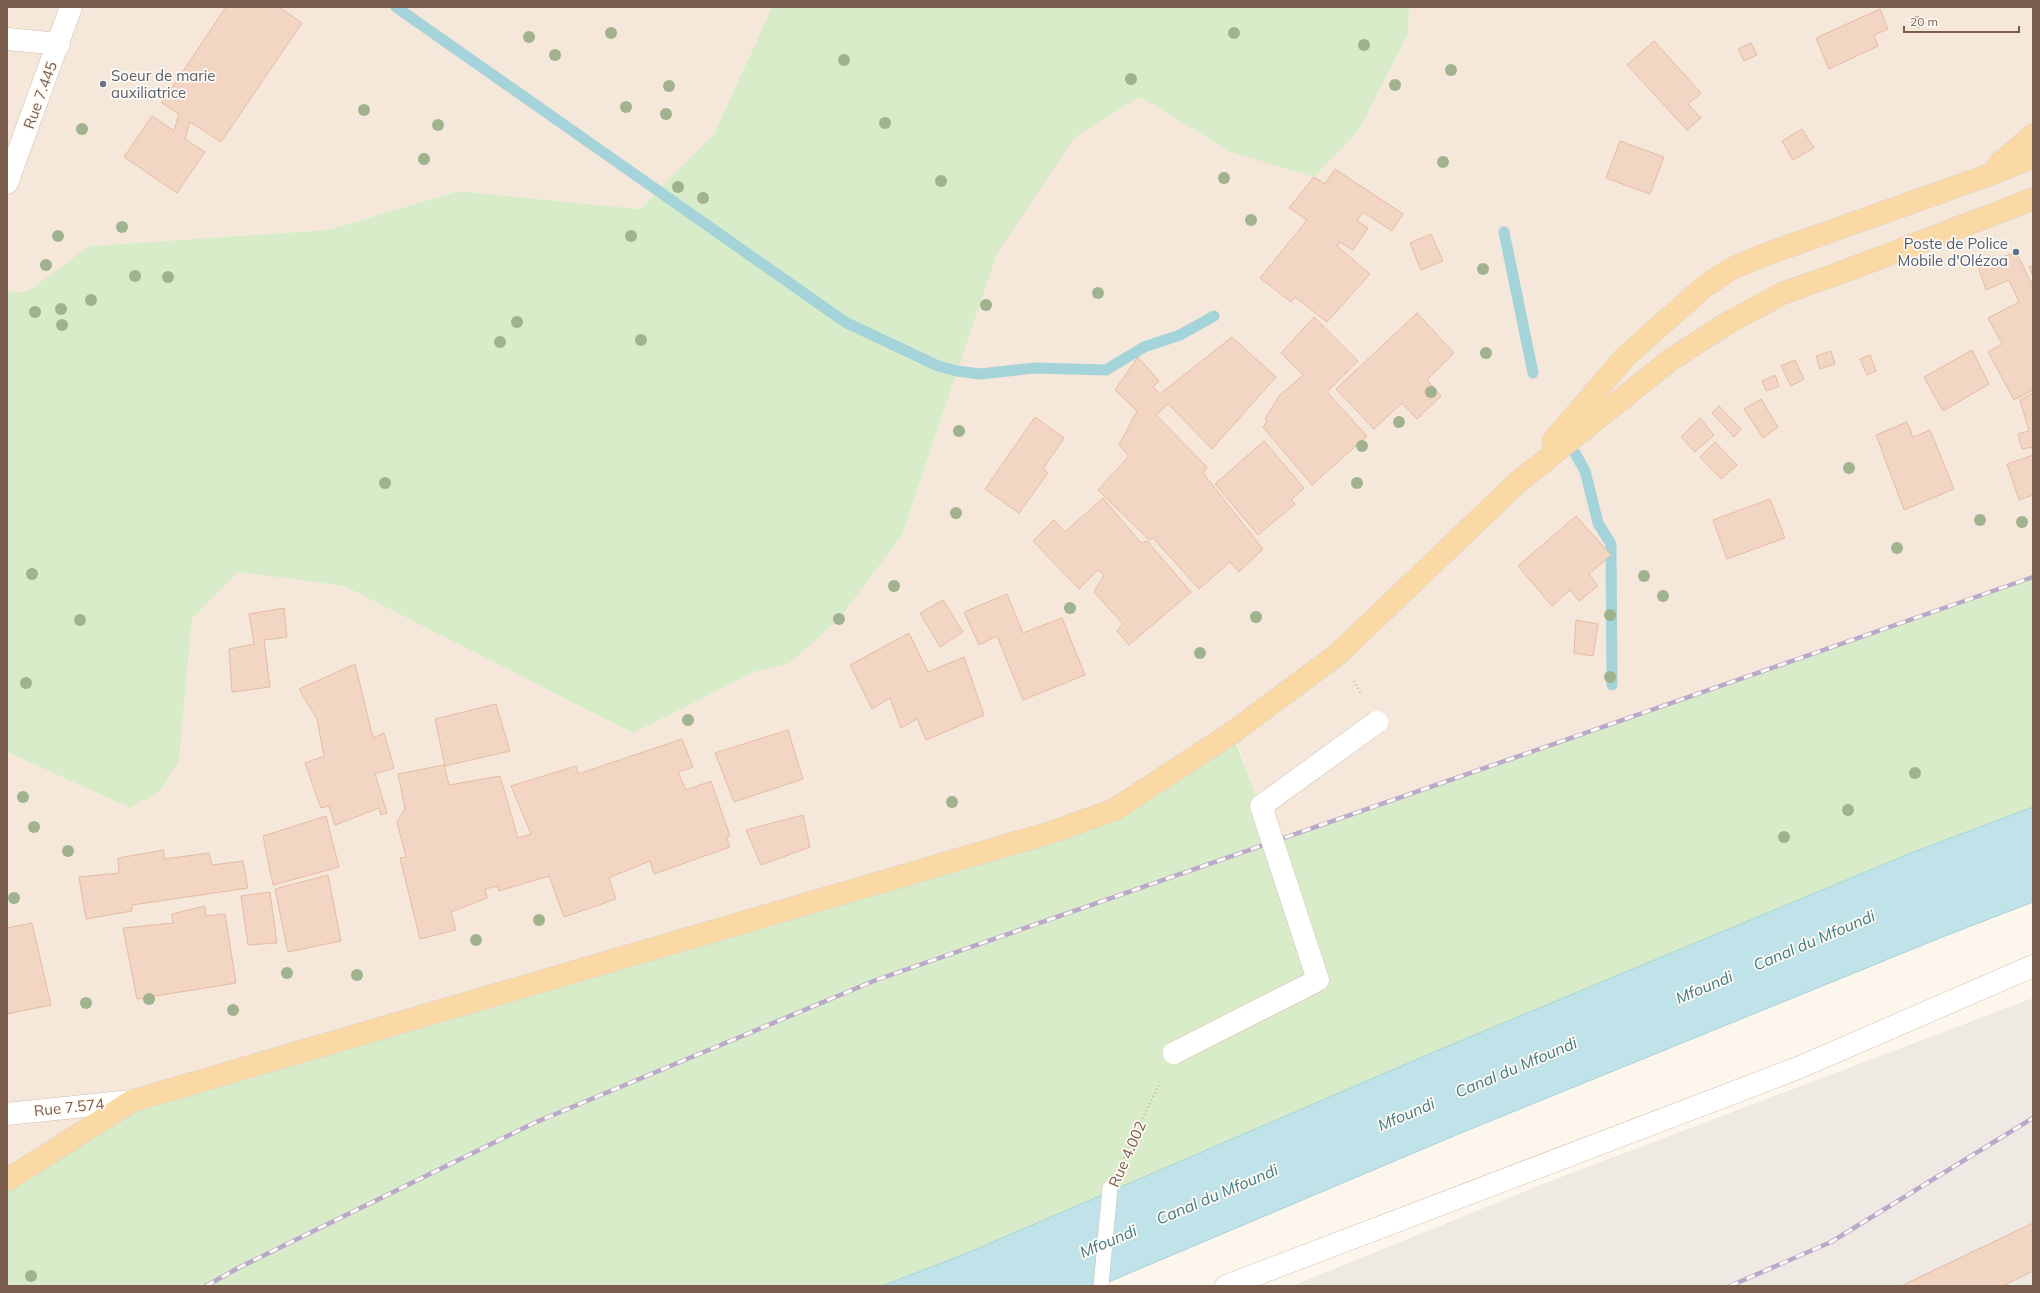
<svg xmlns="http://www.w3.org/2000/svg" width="2040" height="1293" font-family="Mulish,sans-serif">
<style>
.residential{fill:#f5e8da}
.industrial{fill:#efe9e4}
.green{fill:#d8ecc9}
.water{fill:#bfe3e8;stroke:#a5d3da}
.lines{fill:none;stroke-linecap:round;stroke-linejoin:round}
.stream{stroke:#a5d3da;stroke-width:11}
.building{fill:#f3d5c3;stroke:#e6bba3}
.service-casing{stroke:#d1beb0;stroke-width:16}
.minor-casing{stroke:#d1beb0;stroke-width:23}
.secondary-casing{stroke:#d6c0b0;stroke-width:23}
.primary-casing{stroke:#dad1cd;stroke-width:23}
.path{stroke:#d9b8a5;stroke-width:2.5;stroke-dasharray:1 3;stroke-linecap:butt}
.service{stroke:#fff;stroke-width:15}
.minor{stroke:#fff;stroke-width:22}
.secondary{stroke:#fff;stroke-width:22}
.primary{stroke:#fbd9a5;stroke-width:22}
.rail-casing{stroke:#b9a8c9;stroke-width:4.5}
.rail{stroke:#fffaf3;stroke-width:3;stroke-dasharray:9;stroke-linecap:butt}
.pedestrian-bridge-casing{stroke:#d1beb0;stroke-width:23;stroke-linecap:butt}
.pedestrian-bridge{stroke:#fff;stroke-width:22}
.tree{fill:#a0b28e}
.worship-dot{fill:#6b7280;stroke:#fffaf3;stroke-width:1.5}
.service-dot{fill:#5c6f8a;stroke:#fffaf3;stroke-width:1.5}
.labels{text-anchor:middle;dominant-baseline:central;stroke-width:3.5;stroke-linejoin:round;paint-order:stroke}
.worship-label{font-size:15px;fill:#5b616d;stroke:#fffaf3;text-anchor:start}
.street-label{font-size:15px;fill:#7a5c4d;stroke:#fffaf3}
.service-label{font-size:15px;fill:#4e5e75;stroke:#fffaf3;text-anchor:end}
.water-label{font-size:16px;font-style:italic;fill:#437c86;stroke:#fffaf3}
</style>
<rect width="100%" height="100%" fill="#fdf6ec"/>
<!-- residential -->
<path class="residential" d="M7,7H772L714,134L640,209L458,191L328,230L89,246L28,292L7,293Z
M1409,7H2033V577L1274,842L1233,733L1114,810L7,1180V752L130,808L179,760L192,619L238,572L344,586L633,733L754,672L790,663L902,535L997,254L1075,137L1140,97L1231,152L1314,176L1359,130L1408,34Z"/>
<!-- industrial -->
<path class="industrial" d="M2033,998V1286H1292L1543,1184Z"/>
<!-- green -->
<path class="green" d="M772,7H1409L1408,34L1359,130L1314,177L1231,152L1140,97L1075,137L997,254L902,535L839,619L790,663L754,672L633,733L344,586L238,572L192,619L179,760L161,790L130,808L7,752V293L28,291L89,246L328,230L458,191L640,209L714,134Z
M2033,577V807L1911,853L1441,1049L965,1254L882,1286H7V1180L132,1101L1049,833L1232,733L1274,841Z"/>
<!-- water -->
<path class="water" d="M2033,807V902L1945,936L1461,1133L1099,1286H882L965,1254L1441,1049L1911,853Z"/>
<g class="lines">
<!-- stream -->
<path class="stream" d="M396,7L845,322L938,366L957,371L980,374L1035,368L1106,370L1144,347L1180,335L1214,316
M1504,232L1533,373
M1575,453L1585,471L1598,523L1611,544L1612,685"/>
</g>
<!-- building -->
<path class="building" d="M226,7H279L302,23L221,142L190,122L185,139L205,152L177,193L124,157L152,116L174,131L179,114L162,103Z
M1880,9L1888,29L1874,35L1878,46L1829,69L1816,38Z
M1654,41L1701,93L1688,104L1701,118L1687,130L1627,65Z
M1751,43L1757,55L1744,61L1738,49Z
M1802,129L1814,148L1793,160L1782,141Z
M1620,141L1664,157L1650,194L1606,178Z
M1335,169L1403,214L1392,231L1363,212L1357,221L1368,228L1353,250L1340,242L1337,246L1370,274L1327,322L1295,297L1291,302L1260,278L1307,220L1289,208L1314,177L1325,184Z
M1431,234L1443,261L1421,270L1410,243Z
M2016,252L2033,286V390L2014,400L1988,352L2002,344L1988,318L2019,302L2009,280L1986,290L1978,266Z
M2033,266V276L2029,267Z
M1417,313L1454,353L1427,380L1441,396L1417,419L1402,403L1374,429L1336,389Z
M1314,317L1358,361L1327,392L1367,436L1312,485L1263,427L1267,422L1265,419L1279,396L1303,375L1281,353Z
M1232,337L1276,377L1212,449L1168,404L1156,415L1207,467L1203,473L1263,549L1239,572L1230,562L1199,589L1153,538L1149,540L1098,490L1129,456L1119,445L1137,411L1115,390L1138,357L1159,381L1153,387L1160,394Z
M1972,350L1989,384L1943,411L1924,377Z
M1831,351L1835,364L1820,369L1816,356Z
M1870,355L1876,371L1867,375L1860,359Z
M1795,360L1804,379L1791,386L1781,366Z
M1775,375L1779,386L1766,391L1762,381Z
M2033,393V447L2022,449L2018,434L2029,431L2020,400Z
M1761,399L1778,427L1763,438L1744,409Z
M1719,406L1741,429L1734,437L1712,413Z
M1035,417L1064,438L1043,469L1048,473L1019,513L985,489Z
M1700,418L1714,435L1695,452L1681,437Z
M1907,422L1913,437L1930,430L1954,489L1904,510L1876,435Z
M1264,441L1304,488L1291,500L1295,504L1258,535L1215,484Z
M1715,442L1737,465L1721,479L1700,457Z
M2033,455V495L2019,500L2007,464Z
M1103,498L1141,543L1147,541L1191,592L1129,645L1117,631L1123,624L1094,592L1104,575L1098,570L1079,589L1033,541L1054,520L1065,532Z
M1770,499L1785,538L1727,559L1713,520Z
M1576,516L1611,555L1589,574L1598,586L1579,601L1570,590L1552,606L1518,566Z
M1007,594L1023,633L1062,618L1085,675L1023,700L997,636L979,645L964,612Z
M943,600L963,632L940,647L920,613Z
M284,608L287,637L264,640L270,687L232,692L229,649L254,644L249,614Z
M1576,620L1598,624L1593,656L1574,653Z
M909,633L928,672L964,657L984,715L926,740L917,719L901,728L890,698L872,709L850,665Z
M355,664L373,738L384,733L394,768L375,774L387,813L381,815L379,808L335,825L329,806L321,808L305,763L324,756L317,719L299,689Z
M496,704L510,751L445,766L435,719Z
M788,730L803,779L734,802L715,753Z
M682,739L693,767L678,772L686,790L711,781L730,836H726L730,847L654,874L650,861L613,876L609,878L616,899L564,917L549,876L499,891L498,886L485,889L487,898L451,912L456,930L420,939L400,858L406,857L397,822L405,809L398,774L444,765L449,785L500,776L518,838L531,834L511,786L576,766L578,774Z
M803,815L810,847L761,865L746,830Z
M326,816L339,867L273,885L263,836Z
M164,850V859L209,853L212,865L243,861L248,888L132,905V911L86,919L79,877L119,873L118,858Z
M328,875L341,941L288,952L275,889Z
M270,892L277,943L248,945L241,896Z
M205,906L206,916L225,914L236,983L137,999L123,928L173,923L172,914Z
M32,923L51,1005L7,1014V928Z
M2033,1223V1271L2003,1286H1901Z"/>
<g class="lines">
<defs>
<path id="service" d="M1101,1286L1110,1188"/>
<path id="minor" d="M7,39L59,44
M7,183L71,7
M7,1114L132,1101"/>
<path id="secondary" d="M1226,1286L1798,1068L2033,966"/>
<path id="primary" d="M1999,164L2033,135
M1553,441L1626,356L1704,287L1731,269L1764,255L1986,176L2033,157
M7,1180L132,1101L1049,833L1114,810L1232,733L1338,654L1517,483L1669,361L1726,324L1781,294L1848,270L2033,199"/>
</defs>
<!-- service casing -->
<use href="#service" class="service-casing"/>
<!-- minor casing -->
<use href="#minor" class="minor-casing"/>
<!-- secondary casing -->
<use href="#secondary" class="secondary-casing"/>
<!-- primary casing -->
<use href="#primary" class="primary-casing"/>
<!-- path -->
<path class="path" d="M1354,681L1361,694
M1122,1162L1160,1082"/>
<!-- service -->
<use href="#service" class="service"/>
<!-- minor -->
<use href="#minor" class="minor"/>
<!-- secondary -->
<use href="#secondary" class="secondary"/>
<!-- primary -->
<use href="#primary" class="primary"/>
<defs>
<path id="rail" d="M206,1286L240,1267L534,1123L876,980L2033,577
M1730,1286L1831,1242L2033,1118"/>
</defs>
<!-- rail casing -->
<use href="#rail" class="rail-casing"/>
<!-- rail -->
<use href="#rail" class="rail"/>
<defs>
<path id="pedestrian-bridge" d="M1174,1053L1318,980L1261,806L1377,722"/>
</defs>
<!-- pedestrian-bridge casing -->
<use href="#pedestrian-bridge" class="pedestrian-bridge-casing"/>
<!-- pedestrian-bridge -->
<use href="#pedestrian-bridge" class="pedestrian-bridge"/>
</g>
<!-- trees -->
<g class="tree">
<circle cx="1917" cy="22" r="6"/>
<circle cx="611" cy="33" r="6"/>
<circle cx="1234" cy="33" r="6"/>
<circle cx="529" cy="37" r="6"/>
<circle cx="1364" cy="45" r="6"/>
<circle cx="555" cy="55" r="6"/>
<circle cx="844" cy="60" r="6"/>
<circle cx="1451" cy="70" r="6"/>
<circle cx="1131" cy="79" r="6"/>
<circle cx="1395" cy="85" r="6"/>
<circle cx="669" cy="86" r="6"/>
<circle cx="626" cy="107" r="6"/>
<circle cx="364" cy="110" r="6"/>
<circle cx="666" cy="114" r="6"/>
<circle cx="885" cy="123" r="6"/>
<circle cx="438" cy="125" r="6"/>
<circle cx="82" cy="129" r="6"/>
<circle cx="424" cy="159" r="6"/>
<circle cx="1443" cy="162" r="6"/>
<circle cx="1224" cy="178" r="6"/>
<circle cx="941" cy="181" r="6"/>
<circle cx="678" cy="187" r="6"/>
<circle cx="703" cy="198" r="6"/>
<circle cx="1251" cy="220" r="6"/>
<circle cx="122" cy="227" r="6"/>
<circle cx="58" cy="236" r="6"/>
<circle cx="631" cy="236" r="6"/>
<circle cx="46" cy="265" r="6"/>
<circle cx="1483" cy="269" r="6"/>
<circle cx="135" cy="276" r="6"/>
<circle cx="168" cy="277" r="6"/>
<circle cx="1098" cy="293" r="6"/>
<circle cx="91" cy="300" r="6"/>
<circle cx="986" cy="305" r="6"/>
<circle cx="61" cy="309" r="6"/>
<circle cx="35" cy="312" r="6"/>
<circle cx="517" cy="322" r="6"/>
<circle cx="62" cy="325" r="6"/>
<circle cx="641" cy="340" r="6"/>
<circle cx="500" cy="342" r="6"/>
<circle cx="1486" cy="353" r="6"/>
<circle cx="1431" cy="392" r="6"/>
<circle cx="1399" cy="422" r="6"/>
<circle cx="959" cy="431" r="6"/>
<circle cx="1362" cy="446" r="6"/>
<circle cx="1849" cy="468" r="6"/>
<circle cx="385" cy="483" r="6"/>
<circle cx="1357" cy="483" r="6"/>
<circle cx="956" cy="513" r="6"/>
<circle cx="1980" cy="520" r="6"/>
<circle cx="2022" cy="522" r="6"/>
<circle cx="1897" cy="548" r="6"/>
<circle cx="32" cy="574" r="6"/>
<circle cx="1644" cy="576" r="6"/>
<circle cx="894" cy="586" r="6"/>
<circle cx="1663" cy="596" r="6"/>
<circle cx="1070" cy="608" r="6"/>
<circle cx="1610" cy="615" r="6"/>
<circle cx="1256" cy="617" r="6"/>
<circle cx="839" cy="619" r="6"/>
<circle cx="80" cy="620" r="6"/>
<circle cx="1200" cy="653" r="6"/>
<circle cx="1610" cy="677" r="6"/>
<circle cx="26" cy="683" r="6"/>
<circle cx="688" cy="720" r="6"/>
<circle cx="1915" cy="773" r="6"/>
<circle cx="23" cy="797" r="6"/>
<circle cx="952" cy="802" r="6"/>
<circle cx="1848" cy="810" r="6"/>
<circle cx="34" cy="827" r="6"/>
<circle cx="1784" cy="837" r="6"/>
<circle cx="68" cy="851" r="6"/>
<circle cx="14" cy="898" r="6"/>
<circle cx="539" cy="920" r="6"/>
<circle cx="476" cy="940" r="6"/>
<circle cx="287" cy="973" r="6"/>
<circle cx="357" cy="975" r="6"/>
<circle cx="149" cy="999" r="6"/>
<circle cx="86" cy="1003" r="6"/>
<circle cx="233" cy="1010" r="6"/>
<circle cx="31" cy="1276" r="6"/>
</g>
<!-- markers -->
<circle class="worship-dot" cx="103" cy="84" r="4"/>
<circle class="service-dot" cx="2016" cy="252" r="4"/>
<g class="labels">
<!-- worship labels -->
<g class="worship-label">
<text x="111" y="75">Soeur de marie<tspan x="111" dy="17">auxiliatrice</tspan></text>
</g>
<!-- street labels -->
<g class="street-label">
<text transform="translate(40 95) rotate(-70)">Rue 7.445</text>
<text transform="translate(69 1107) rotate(-6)">Rue 7.574</text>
<text transform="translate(1127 1154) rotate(-66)">Rue 4.002</text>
</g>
<!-- service labels -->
<g class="service-label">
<text x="2008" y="243">Poste de Police<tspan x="2008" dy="17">Mobile d'Olézoa</tspan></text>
</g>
<!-- water labels -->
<g class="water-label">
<text transform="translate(1814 940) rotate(-23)">Canal du Mfoundi</text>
<text transform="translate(1704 987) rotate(-23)">Mfoundi</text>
<text transform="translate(1516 1067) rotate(-23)">Canal du Mfoundi</text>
<text transform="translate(1406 1114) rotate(-23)">Mfoundi</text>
<text transform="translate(1217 1194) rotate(-23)">Canal du Mfoundi</text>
<text transform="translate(1108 1241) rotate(-23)">Mfoundi</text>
</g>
</g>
<!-- border -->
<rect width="2040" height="1293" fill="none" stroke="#7a5c4d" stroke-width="16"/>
<!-- scale -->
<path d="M1904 26v6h115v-6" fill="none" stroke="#7a5c4d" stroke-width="2"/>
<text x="1910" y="26" font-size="12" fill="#7a5c4d" stroke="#fffaf3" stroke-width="3" paint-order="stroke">20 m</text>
</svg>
